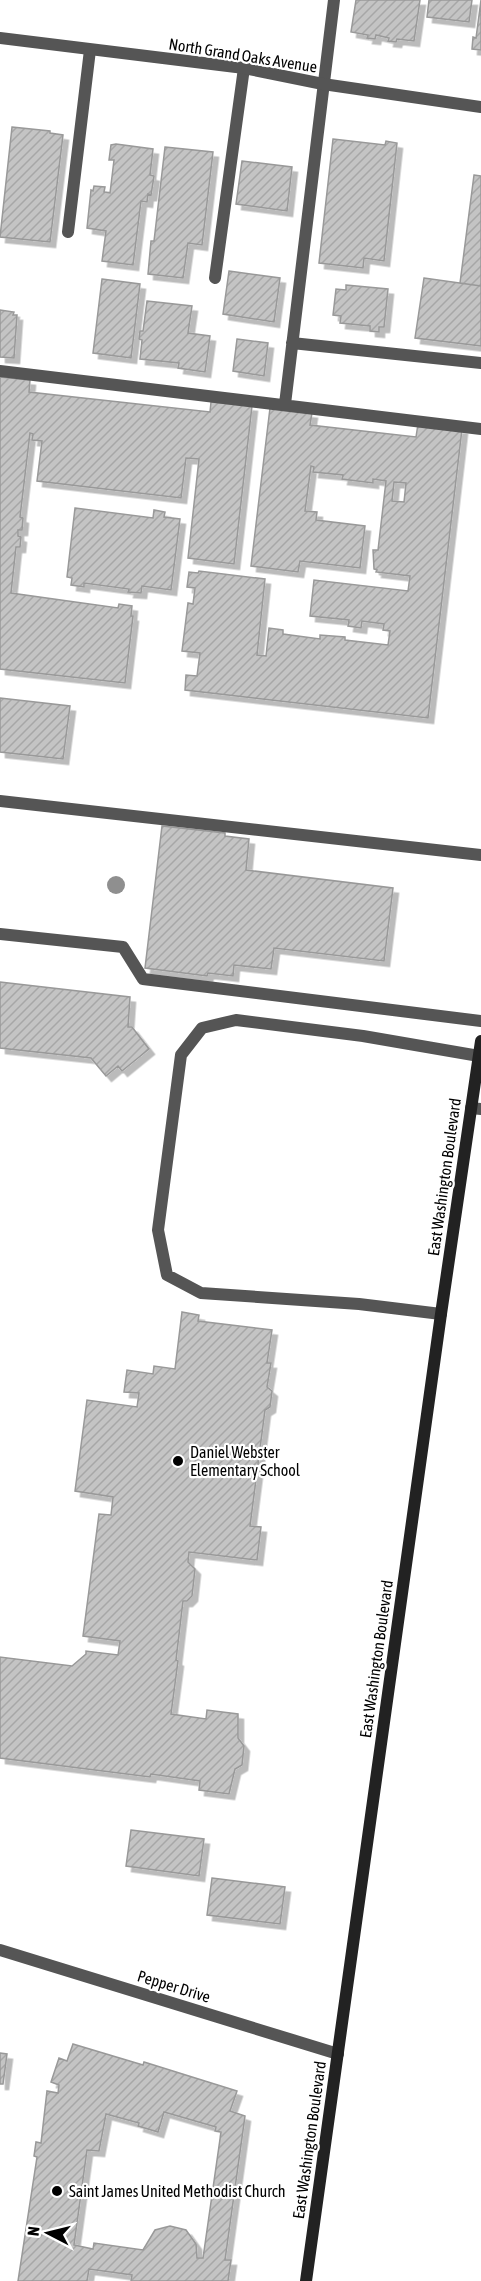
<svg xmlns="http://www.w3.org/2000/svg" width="481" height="2281" font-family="'Asap Condensed',sans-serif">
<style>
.building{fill:url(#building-hatch);stroke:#999;stroke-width:1.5;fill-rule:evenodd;filter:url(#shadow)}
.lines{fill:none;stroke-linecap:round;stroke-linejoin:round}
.service{stroke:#555;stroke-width:12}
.minor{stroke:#555;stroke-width:12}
.secondary{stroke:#222;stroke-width:12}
.tree{fill:#8f8f8f}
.poi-dot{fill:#000;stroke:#fff;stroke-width:2}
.labels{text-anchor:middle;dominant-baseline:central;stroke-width:4.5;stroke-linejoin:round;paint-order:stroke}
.street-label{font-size:16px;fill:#000;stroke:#fff}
.poi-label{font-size:16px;fill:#000;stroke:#fff;text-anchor:start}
</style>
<defs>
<pattern id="building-hatch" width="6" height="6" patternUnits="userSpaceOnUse" patternTransform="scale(1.5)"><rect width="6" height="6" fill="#c4c4c4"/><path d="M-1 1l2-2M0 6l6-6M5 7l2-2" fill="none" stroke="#a7a7a7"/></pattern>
<filter id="shadow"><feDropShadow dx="5.5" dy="5.5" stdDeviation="0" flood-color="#0004"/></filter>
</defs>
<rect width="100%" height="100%" fill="#fff"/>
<!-- building -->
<path class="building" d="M356,0H420L414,41L397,39L396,42L388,41L389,38L376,35L375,39L367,38L368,35L351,32Z
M429,0H472L469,22L427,17Z
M481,0V50L472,49L473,37L476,38Z
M12,127L50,131V133L63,135L50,242L0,237Z
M333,139L385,145L386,141L397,143L384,261L364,258L363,268L319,263Z
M116,144L153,149L150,175L154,176L151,195L148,194L147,202L141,201L133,265L102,261L106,231L87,228L91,190L93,191L94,186L105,187L104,192L110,193L114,160H109L111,145Z
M165,147L213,152L202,245L188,243L183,278L148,274L151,241H154Z
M242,161L292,167L287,211L236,204Z
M474,175L481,176V286L460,283Z
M229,271L280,278L274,322L223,314Z
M424,278L481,286V346L415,338Z
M102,279L140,284L131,358L93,353Z
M346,285L388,289L384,327H379V332L370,331V326L340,323L341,316L333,315L336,289L346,290Z
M147,301L192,306L188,333L210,336L205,372L178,368L179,363L140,359L142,340L139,339L140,331H143Z
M0,310L14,312L13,315H17L14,358L0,357Z
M237,339L268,343L264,376L233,371Z
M0,377L30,380L29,392L210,412L211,402L252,406L234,564L188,558L199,459L186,458L181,498L37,481L42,441L32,440L33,434L30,433L20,517L23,518L22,530H18V536L21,537L20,547H16L11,593L118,608L119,604L132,606L131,616H133L125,683L0,669Z
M270,408L312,413L310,425L416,437L418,424L462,429L428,718L185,690L186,675L197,676L200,653L182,651L188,603L193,604L195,588L187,587L189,572L198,573L199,571L265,579L257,655L266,656L269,628L283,630V634L320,639V635L345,637V640L388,645L390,631L383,630L384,624L362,621L361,628L348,626L349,620L310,616L314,580L408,591L410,576L376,572L377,570L374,569L373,550H378L386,481L373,479V483L342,479L343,475L313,472L314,467L311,466L305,511L317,512L316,520L365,526L360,568L300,561L298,572L251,566ZM394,482L406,483L404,502L392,501Z
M75,508L153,518L154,510L165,512L164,517L180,519L171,590L142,586L141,593L128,592L129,589L84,583V587L71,585L72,578L67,577Z
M0,698L70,706L63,759L0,752Z
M162,826L225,833V836L249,839L246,870L393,888L384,961L274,948L271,969L234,965L233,976L208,973L207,976L145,968Z
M0,982L130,997L128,1027H132L149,1049L122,1071L118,1066L106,1076L91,1058L0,1048Z
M182,1312L199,1315L198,1321L272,1330L267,1363H271L267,1387L272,1391L270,1407L265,1410L250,1526L261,1527L257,1560L189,1552L188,1562L195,1569L192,1596L187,1601H183L176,1660L178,1661L171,1714L206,1719L207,1710L238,1714V1738L244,1746L242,1765L235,1769L229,1794L199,1790L200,1781L151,1774L150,1777L0,1758V1657L72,1666L86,1654V1651L118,1655L120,1641L83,1636L99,1514L111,1515L113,1497L75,1491L87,1400L137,1407L139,1393L124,1392L127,1370L153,1374L154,1366L175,1369Z
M131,1830L204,1839L199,1876L126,1866Z
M212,1878L285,1887L280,1924L207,1915Z
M73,2044L143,2065L144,2062L237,2091L230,2111L245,2116L225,2260H231L228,2281H131L132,2275L89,2269L87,2281H18L37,2157L34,2156L36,2142L41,2143L47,2091L58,2093L59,2085L51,2082L59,2058L67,2061ZM164,2112L216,2127L215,2131L221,2132L203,2258H197L196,2244L186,2230L170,2226L155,2230L143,2250L94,2243L93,2249L74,2245L87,2150L99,2151L106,2114L139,2123L138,2126L158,2132Z
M0,2053L7,2054L3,2084H0Z"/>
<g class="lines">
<!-- service -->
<path class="service" d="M68,232L90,50
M215,278L244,68
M292,343L481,363
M0,371L481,429
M285,404L334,0
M0,801L481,855
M0,934L123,947L143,979L481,1021
M471,1108L481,1109
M441,1314L359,1304L201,1293L167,1275L158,1230L181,1055L202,1028L236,1020L363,1036L479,1056"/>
<!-- minor -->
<path class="minor" d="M0,38L244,68L323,84L481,107
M0,1950L338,2054"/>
<!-- secondary -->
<path class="secondary" d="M306,2281L441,1314L481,1041"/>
</g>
<!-- trees -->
<circle class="tree" cx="116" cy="885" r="9"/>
<!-- markers -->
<g class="poi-dot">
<circle cx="178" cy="1461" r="6"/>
<circle cx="57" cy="2191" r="6"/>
</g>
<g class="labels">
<!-- street labels -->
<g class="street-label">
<text transform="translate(243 55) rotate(9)">North Grand Oaks Avenue</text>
<text transform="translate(444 1177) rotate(-82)">East Washington Boulevard</text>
<text transform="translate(376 1659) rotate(-82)">East Washington Boulevard</text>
<text transform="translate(174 1986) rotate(17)">Pepper Drive</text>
<text transform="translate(309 2140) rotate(-82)">East Washington Boulevard</text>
</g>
<!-- poi labels -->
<g class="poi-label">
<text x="190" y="1452">Daniel Webster<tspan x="190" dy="18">Elementary School</tspan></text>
<text x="69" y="2191">Saint James United Methodist Church</text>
</g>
</g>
<!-- north arrow -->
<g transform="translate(48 2233) rotate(277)" stroke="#ffffff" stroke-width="4.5" paint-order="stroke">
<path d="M0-4.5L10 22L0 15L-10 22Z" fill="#000000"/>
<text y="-9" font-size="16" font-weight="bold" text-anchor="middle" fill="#000000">N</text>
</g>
</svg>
